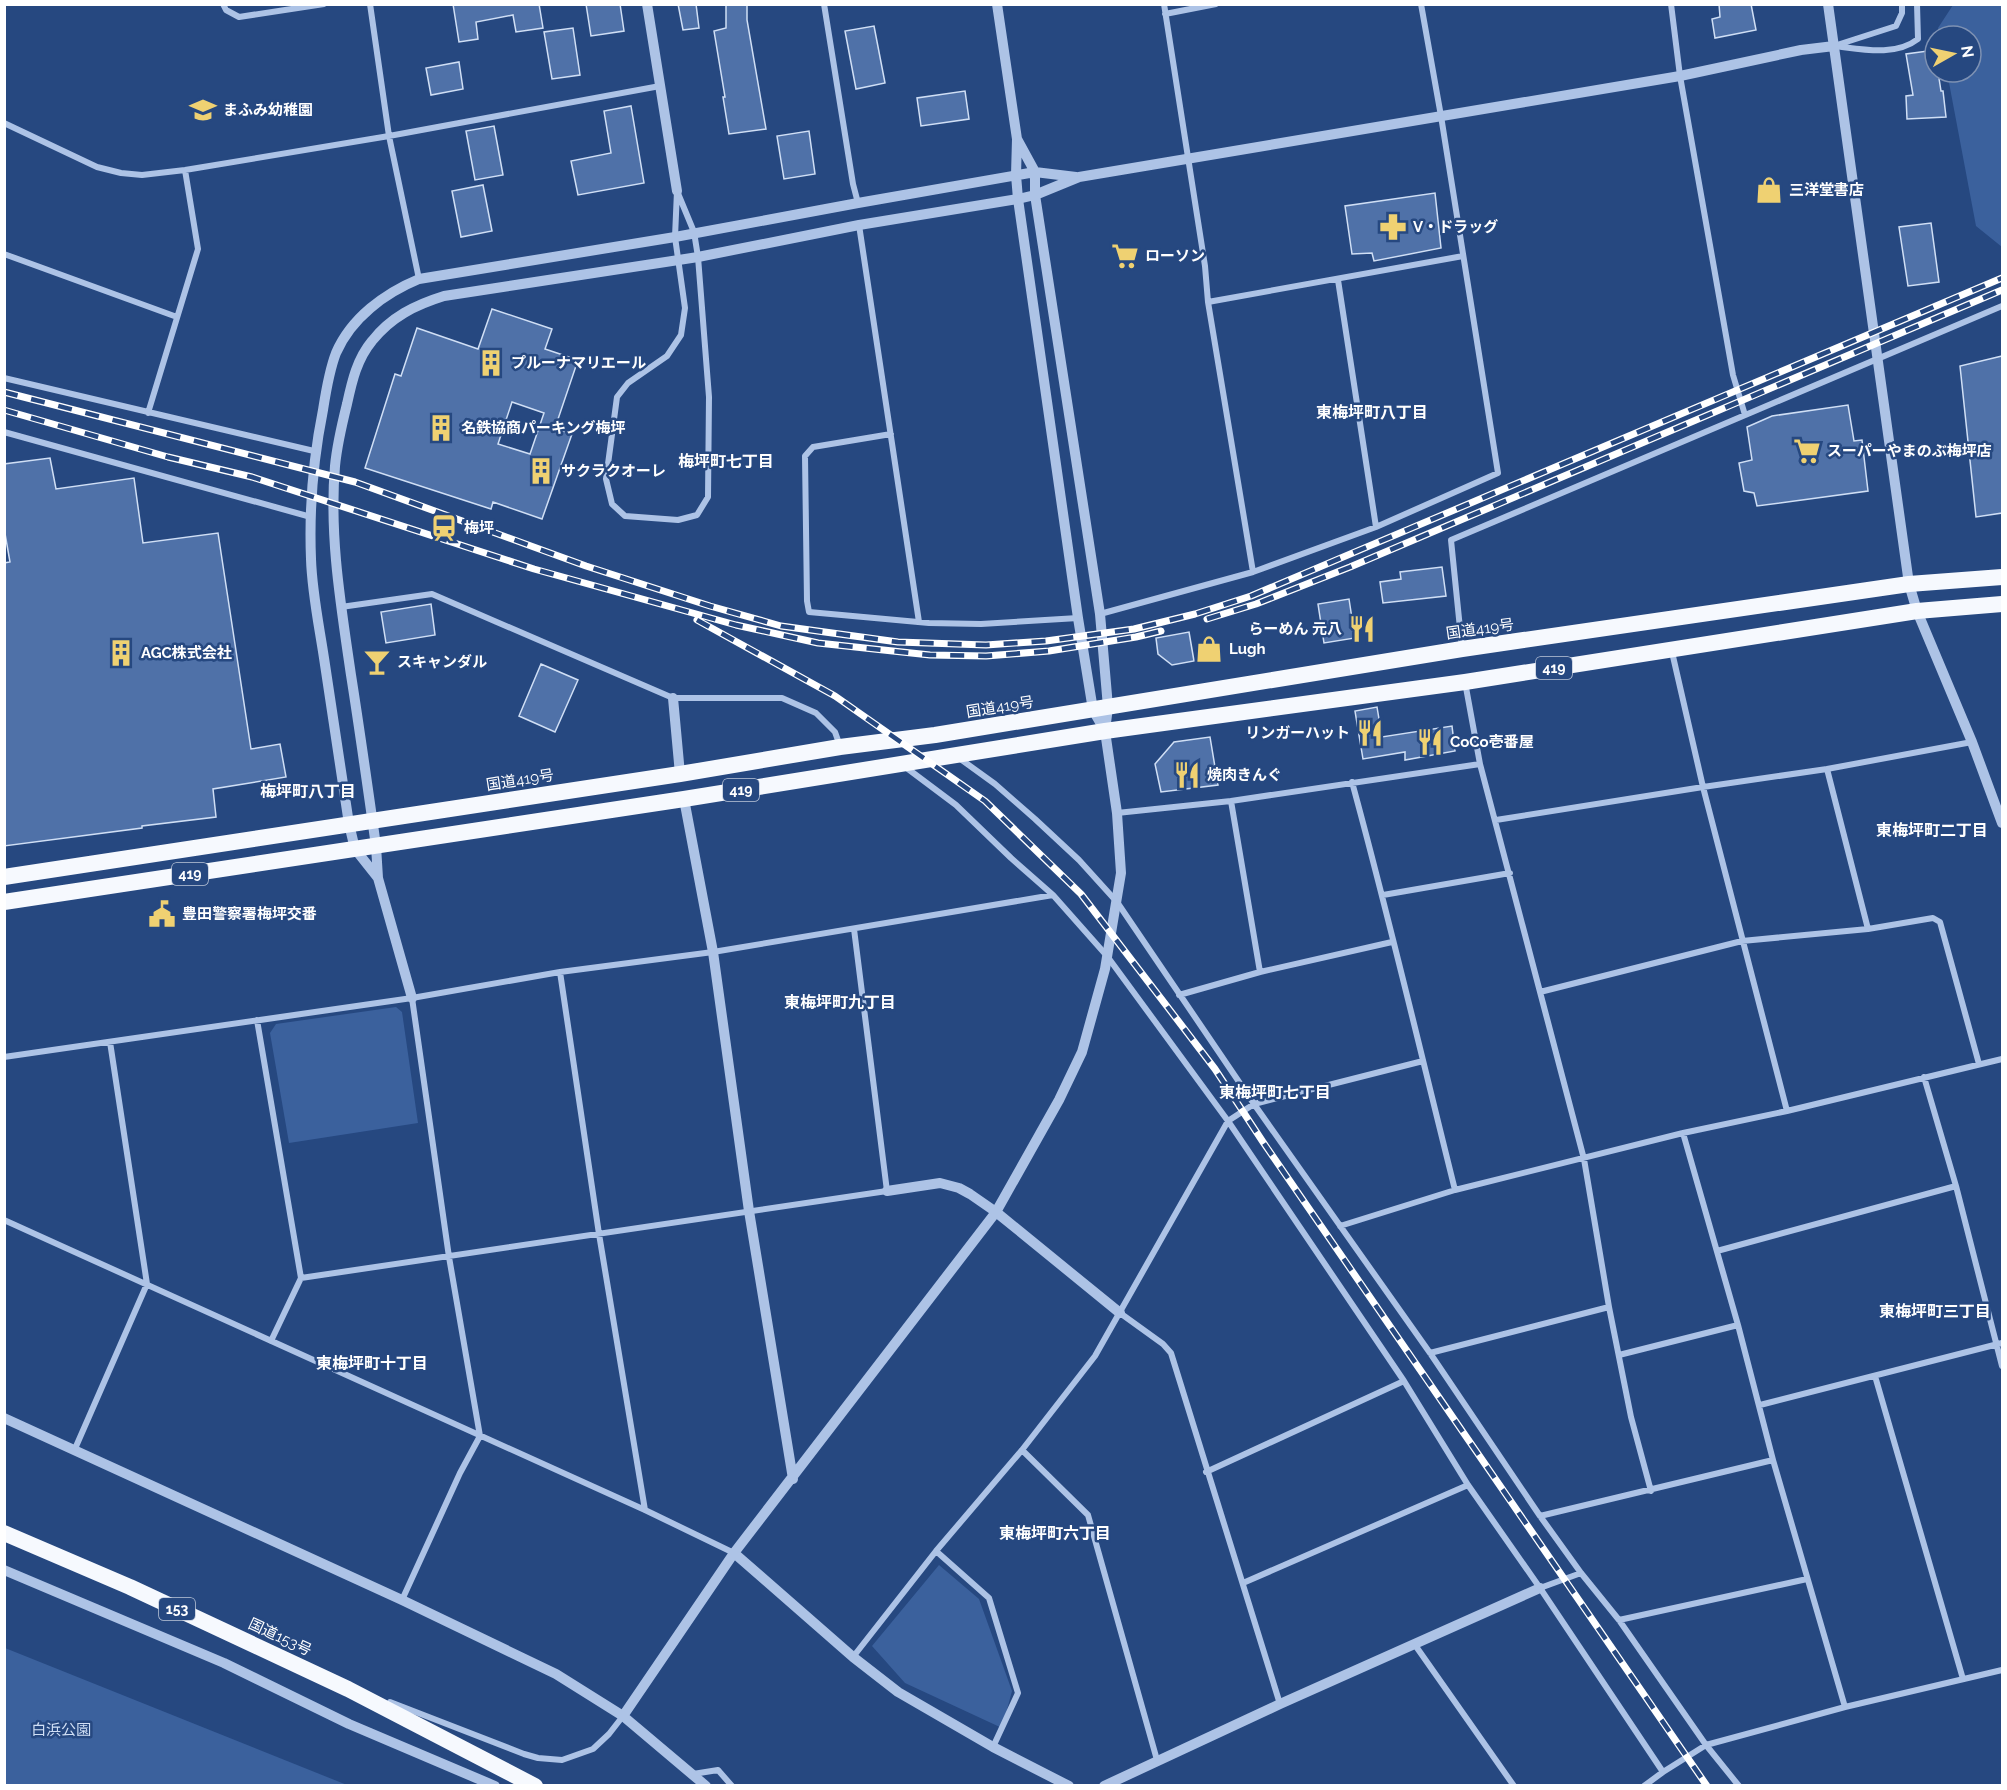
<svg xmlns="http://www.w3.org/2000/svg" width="2007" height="1790" font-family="Raleway,'Noto Sans JP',sans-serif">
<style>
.green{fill:#3b619d}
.building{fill:#4f71a8;stroke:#d0dff5;stroke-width:1.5;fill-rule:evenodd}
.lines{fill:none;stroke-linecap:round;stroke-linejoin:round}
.minor{stroke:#adc3e6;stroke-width:6}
.tertiary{stroke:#adc3e6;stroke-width:10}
.trunk{stroke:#f6f9fe;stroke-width:16}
.rail-casing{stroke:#fff;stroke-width:7}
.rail{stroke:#264880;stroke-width:4.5;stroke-dasharray:14;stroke-linecap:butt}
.labels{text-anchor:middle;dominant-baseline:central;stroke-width:5;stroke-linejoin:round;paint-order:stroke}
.shield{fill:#264880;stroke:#bec8d9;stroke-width:1.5}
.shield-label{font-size:14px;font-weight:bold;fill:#fff}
.poi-label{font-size:15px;font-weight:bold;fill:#fff;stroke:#264880;text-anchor:start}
.street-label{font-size:15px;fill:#fff;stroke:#264880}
.park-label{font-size:15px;fill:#d0dff5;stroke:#264880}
.neighbourhood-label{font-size:16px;font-weight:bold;fill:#fff;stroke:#264880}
</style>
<rect width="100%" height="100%" fill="#264880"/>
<!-- green -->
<path class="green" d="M1953,5H2002V247L1976,226L1947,72H1971V36H1940L1938,28Z
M396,1007L402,1012L418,1123L289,1143L270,1033L276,1024Z
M939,1565L979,1599L1012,1691L1002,1728L905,1683L872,1646Z
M5,1648L347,1785H5Z"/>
<!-- building -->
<path class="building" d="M453,4H539L543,28L516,32L513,15L476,22L478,39L459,42Z
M586,4H620L624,31L591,36Z
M678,4H696L699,28L683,30Z
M726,4H747V20L766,129L729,134L723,97H725L714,31L726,28Z
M1719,4H1751L1756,30L1715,38L1712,19L1720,17Z
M874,26L885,83L856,89L845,31Z
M573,28L580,75L552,79L544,32Z
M1935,50V72H1938L1941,91H1943L1946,117L1907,119L1906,96L1913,95L1906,54Z
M459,62L463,89L431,95L426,68Z
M965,91L969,119L921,126L917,98Z
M631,106L644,183L578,195L571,161L611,153L604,111Z
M494,126L503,175L475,180L466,131Z
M809,131L815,174L784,179L777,136Z
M483,185L492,231L461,237L452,191Z
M1435,193L1441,248L1374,261L1372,253L1352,254L1345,206Z
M1931,223L1939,282L1908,286L1899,227Z
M492,309L552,329L545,349L578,360L555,428L572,434L542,519L493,502L491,509L365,468L395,374L401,376L417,328L478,349ZM512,402L544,413L530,454L498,444Z
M2002,356V513L1976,517L1960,366Z
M1848,405L1854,441L1862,440L1868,491L1757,506L1754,493L1744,491L1739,463L1752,460L1747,427L1772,416Z
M50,458L56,489L134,478L143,543L218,533L251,749L280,744L286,777L213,789L216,817L142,826V828L4,846V563L10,562L4,528V464Z
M1442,567L1446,596L1383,603L1380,582L1401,579L1400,572Z
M1349,599L1355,638L1324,643L1318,604Z
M431,604L435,635L386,643L381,612Z
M1189,632L1194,661L1172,665L1158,654L1156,638Z
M541,664L578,680L555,732L519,716Z
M1377,707L1382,737L1452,726L1455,751L1405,760V752L1363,759L1355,711Z
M1210,737L1218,785L1161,792L1155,764L1174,742Z"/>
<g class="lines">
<!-- minor -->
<path class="minor" d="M223,4L226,10L239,17L324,4
M370,4L389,136L419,279
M824,4L853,184L858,203
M1164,4L1205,266L1208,302L1253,572
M1671,4L1680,76L1733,375L1745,415
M1165,14L1216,4
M1837,45L1896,26L1902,13V4
M1834,46C1861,49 1895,57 1918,39L1917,4
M4,123L97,167L121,173L142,175L185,170L389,136L660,86
M677,191L694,232L698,257L709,397L708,497L697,515L678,520L625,516L612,504L606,479L617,397L628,383L667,356L681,335L685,308L675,237Z
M859,225L919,622
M4,254L177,317
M1338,280L1376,527
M1208,302L1463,256
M4,378L314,451
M148,413L198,249L185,170
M4,432L311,517
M891,434L813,447L805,456L807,601L809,612L929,623L981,624L1078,618
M341,607L432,594L673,698H782L816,713L835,732L840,746
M1100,614L1253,572L1376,527L1498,473L1441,116L1421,4
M1462,648L1451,540L2002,306
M1672,652L1703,787L1787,1111
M1465,682L1480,764L1584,1159L1609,1307L1631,1417L1651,1491
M959,758L995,784L1035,819L1079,860L1117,902L1254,1104L1430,1353L1540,1516L1581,1573L1619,1620L1706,1745L1739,1786
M904,766L956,805L1011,858L1053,895L1107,956L1228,1121L1404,1381L1468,1485L1540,1588L1663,1772L1644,1786
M1827,769L1972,742
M1352,782C1389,917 1421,1054 1455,1190
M1117,813L1231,801
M1496,820L1703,787L1827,769L1868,929
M1383,895L1510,873
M560,972L599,1234L645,1510
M1260,972L1231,801L1480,764
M1540,992L1742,941L1868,929L1933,918L1940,922L1979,1064
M1179,995L1260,972L1392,942
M257,1020L301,1278L887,1191L854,929
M4,1057L412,998L560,972L713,952L1053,895
M1924,1077L1956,1186L2002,1366
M1683,1133L1738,1325L1773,1460L1845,1707
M4,1220L645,1510L734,1553
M1340,1226L1455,1190L1683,1133L1787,1111L2002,1059
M1717,1251L1956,1186
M1120,1313L1163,1344L1171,1353L1280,1704
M271,1341L301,1278
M1430,1353L1609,1307
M1619,1355L1738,1325
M1875,1376L1963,1679
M1760,1405L2002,1343
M1022,1450L1088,1515L1157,1760
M74,1451L147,1284L110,1042
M1206,1472L1404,1381
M1540,1516L1773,1460
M936,1551L989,1598L1018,1693L993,1747
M1243,1583L1468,1485
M1540,1588L1581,1573
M402,1600L460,1473L480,1436L449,1257L412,998
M1619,1620L1807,1579
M1415,1645L1514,1786
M853,1657L936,1551L1022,1450L1095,1356L1228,1121L1254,1104L1423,1061
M390,1702L524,1754L538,1758L562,1760L593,1749L609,1734L623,1716
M1663,1772L1706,1745L1845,1707L2002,1670
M693,1774L718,1770L732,1786"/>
<!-- tertiary -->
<path class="tertiary" d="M647,4L677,191
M997,4L1017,139L1016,175L1018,199L1078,618L1093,710L1105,731
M1828,4L1909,584L1917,611L1972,742L2002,823
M673,698L680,774
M684,799L713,952L749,1211L793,1479
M378,878L355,849L349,824C341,768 332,713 324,658C319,625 312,592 311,559C309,509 313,460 323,410C326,391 329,371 336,353C351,318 385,293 419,279L675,237L858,203L1035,172L1076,177
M412,998L378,878L376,846C368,789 360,732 351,675C341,606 329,536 335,466C337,445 342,424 347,404C352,381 357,359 372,341C391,317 415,305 444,296L698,257L859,225L1018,199L1035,195L1079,177L1680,76L1801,50L1834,46
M887,1191L940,1183L959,1188L970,1194L996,1212L1120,1313
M4,1418L402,1600L556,1674L623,1716L706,1786
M734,1553L853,1657L898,1692L993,1747L1069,1786
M4,1570L224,1663L349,1724L495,1786
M623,1716L734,1553L996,1212L1059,1100L1082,1052L1105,969L1121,873L1117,813L1105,731L1108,707L1100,614L1035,195V172L1017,139
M1104,1786L1280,1704L1540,1588"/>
<!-- trunk -->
<path class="trunk" d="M4,877L680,774L840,747L935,735L1462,649L1909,584L2002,577
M4,902L684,799L1105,731L1465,682L1917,611L2002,604
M4,1533L130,1587L348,1689L535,1786"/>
<defs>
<path id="rail" d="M4,392L355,482L586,566L710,606L781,626L898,642L986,645L1046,641L1134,629L1195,614L1251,596L2002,278
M4,410L168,457L252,477L534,569L736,625L818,643L930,655L986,656L1049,651L1136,637L1161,631
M1207,619L1256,604L1350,567L2002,290
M697,620L835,696L985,801L1081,894L1215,1069L1263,1142L1707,1786"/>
</defs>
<!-- rail casing -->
<use href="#rail" class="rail-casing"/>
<!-- rail -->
<use href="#rail" class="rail"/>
</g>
<!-- icons -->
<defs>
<symbol id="school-bare" viewBox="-9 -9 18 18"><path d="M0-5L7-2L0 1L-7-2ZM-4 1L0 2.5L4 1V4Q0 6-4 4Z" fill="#efd172" stroke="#264880" stroke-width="2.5" paint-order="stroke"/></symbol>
<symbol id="shop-bare" viewBox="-9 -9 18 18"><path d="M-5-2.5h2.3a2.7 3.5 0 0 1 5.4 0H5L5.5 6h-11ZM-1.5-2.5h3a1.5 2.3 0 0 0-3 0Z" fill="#efd172" stroke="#264880" stroke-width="2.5" paint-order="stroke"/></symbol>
<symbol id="pharmacy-bare" viewBox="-9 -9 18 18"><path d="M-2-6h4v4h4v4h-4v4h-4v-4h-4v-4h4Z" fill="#efd172" stroke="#264880" stroke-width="2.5" paint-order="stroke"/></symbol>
<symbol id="supermarket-bare" viewBox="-9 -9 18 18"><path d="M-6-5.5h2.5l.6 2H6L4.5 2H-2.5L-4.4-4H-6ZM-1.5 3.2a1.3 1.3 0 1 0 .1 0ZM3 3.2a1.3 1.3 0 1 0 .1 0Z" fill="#efd172" stroke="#264880" stroke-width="2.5" paint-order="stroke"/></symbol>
<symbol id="building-bare" viewBox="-9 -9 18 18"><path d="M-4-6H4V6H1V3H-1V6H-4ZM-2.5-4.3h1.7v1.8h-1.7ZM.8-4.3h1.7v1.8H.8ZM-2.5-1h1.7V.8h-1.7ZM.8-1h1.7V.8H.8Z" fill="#efd172" stroke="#264880" stroke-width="2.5" paint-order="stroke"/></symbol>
<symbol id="station-bare" viewBox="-9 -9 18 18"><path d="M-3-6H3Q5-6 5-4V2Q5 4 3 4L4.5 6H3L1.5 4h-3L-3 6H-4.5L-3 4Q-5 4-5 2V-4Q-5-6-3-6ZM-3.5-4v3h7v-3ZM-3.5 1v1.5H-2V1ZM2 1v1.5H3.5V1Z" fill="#efd172" stroke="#264880" stroke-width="2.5" paint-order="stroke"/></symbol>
<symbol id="restaurant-bare" viewBox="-9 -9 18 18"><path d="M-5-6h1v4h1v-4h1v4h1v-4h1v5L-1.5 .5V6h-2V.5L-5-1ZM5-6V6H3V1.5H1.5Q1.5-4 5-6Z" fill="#efd172" stroke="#264880" stroke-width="2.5" paint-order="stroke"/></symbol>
<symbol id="bar-bare" viewBox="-9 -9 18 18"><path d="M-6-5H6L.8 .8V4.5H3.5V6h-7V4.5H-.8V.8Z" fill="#efd172" stroke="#264880" stroke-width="2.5" paint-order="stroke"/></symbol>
<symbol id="civic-bare" viewBox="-9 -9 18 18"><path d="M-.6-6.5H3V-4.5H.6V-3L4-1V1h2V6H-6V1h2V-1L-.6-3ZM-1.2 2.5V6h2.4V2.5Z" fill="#efd172" stroke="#264880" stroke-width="2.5" paint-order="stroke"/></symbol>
</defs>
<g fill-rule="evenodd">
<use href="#school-bare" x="184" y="91" width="38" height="38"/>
<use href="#shop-bare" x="1750" y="171" width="38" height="38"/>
<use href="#pharmacy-bare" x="1374" y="208" width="38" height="38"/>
<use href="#supermarket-bare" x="1106" y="237" width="38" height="38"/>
<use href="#building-bare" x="472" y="344" width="38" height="38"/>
<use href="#building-bare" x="422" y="409" width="38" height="38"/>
<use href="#supermarket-bare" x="1788" y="432" width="38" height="38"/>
<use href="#building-bare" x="522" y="452" width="38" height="38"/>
<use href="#station-bare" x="425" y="509" width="38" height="38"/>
<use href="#restaurant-bare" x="1343" y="610" width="38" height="38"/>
<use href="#shop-bare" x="1190" y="630" width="38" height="38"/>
<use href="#building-bare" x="102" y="634" width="38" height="38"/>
<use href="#bar-bare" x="358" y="643" width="38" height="38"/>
<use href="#restaurant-bare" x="1351" y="714" width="38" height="38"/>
<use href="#restaurant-bare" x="1411" y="723" width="38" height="38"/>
<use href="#restaurant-bare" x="1168" y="756" width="38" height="38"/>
<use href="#civic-bare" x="143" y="895" width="38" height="38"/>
</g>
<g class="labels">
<!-- shield labels -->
<g class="shield">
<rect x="1536" y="657" width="36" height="22" rx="4.5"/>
<rect x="723" y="779" width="36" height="22" rx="4.5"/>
<rect x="172" y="863" width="36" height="22" rx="4.5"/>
<rect x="159" y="1598" width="36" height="22" rx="4.5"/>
</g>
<g class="shield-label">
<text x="1554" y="668">419</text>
<text x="741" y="790">419</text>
<text x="190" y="874">419</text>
<text x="177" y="1609">153</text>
</g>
<!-- poi labels -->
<g class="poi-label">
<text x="223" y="110">まふみ幼稚園</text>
<text x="1789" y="190">三洋堂書店</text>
<text x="1413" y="227">V・ドラッグ</text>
<text x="1145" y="256">ローソン</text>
<text x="511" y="363">プルーナマリエール</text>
<text x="461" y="428">名鉄協商パーキング梅坪</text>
<text x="1827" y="451">スーパーやまのぶ梅坪店</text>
<text x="561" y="471">サクラクオーレ</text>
<text x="464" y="528">梅坪</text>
<text x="1342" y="629" text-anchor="end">らーめん 元八</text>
<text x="1229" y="649">Lugh</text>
<text x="141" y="653">AGC株式会社</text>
<text x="397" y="662">スキャンダル</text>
<text x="1350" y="733" text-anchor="end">リンガーハット</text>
<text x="1450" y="742">CoCo壱番屋</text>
<text x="1207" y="775">焼肉きんぐ</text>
<text x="182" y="914">豊田警察署梅坪交番</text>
</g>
<!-- street labels -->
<g class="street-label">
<text transform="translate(1480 629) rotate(-8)">国道419号</text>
<text transform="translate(1000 707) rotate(-9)">国道419号</text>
<text transform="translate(520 780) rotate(-9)">国道419号</text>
<text transform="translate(280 1637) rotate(25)">国道153号</text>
</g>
<!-- park labels -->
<g class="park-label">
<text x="61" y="1730">白浜公園</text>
</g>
<!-- neighbourhood labels -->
<g class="neighbourhood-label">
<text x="1372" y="412">東梅坪町八丁目</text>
<text x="726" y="461">梅坪町七丁目</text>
<text x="308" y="791">梅坪町八丁目</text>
<text x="1932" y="830">東梅坪町二丁目</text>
<text x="840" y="1002">東梅坪町九丁目</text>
<text x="1275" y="1092">東梅坪町七丁目</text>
<text x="1935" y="1311">東梅坪町三丁目</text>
<text x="372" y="1363">東梅坪町十丁目</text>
<text x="1055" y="1533">東梅坪町六丁目</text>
</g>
</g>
<!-- border -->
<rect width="2007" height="1790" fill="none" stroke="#ffffff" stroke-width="12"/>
<!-- north arrow -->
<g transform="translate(1953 54) rotate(81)"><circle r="28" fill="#264880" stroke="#7d91b3" stroke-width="1.5"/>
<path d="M0-4.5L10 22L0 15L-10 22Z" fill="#efd172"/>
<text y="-9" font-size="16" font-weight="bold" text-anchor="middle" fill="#ffffff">N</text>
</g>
</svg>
